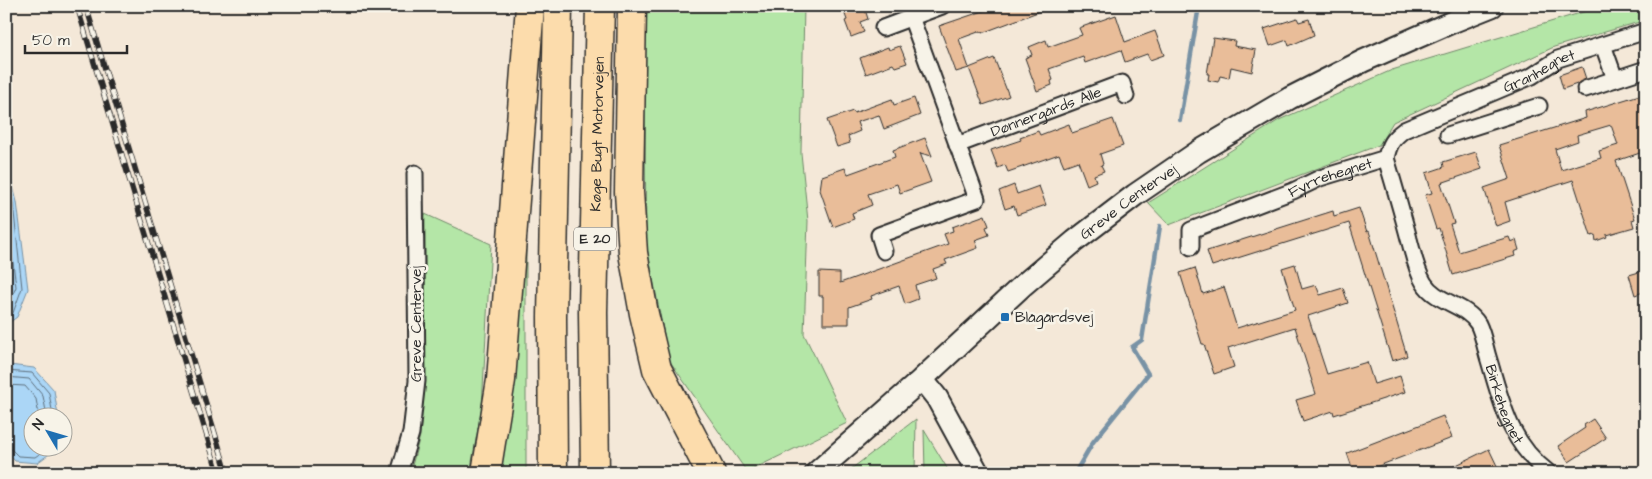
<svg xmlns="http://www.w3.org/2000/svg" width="1652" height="479" font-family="'Architects Daughter',sans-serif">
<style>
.green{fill:#b4e6a7;stroke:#708869}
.water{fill:#abd6f6;stroke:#7892a5}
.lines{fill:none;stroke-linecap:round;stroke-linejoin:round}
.shore{stroke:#5e6f7c;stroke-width:1}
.stream{stroke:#7892a5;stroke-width:4.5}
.building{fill:#e9bd99;stroke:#2b2b2b;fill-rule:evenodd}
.street-casing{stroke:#2b2b2b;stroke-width:19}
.secondary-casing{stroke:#2b2b2b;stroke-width:25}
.highway-casing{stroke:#2b2b2b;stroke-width:31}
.street{stroke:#f7f3e8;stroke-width:15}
.secondary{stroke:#f7f3e8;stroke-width:21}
.highway{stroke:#fcdcac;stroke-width:28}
.rail-casing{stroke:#2b2b2b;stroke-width:5.5}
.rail{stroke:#f7f3e8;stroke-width:4;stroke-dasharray:11;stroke-linecap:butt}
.poi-dot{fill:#1f6fb2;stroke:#f7f3e8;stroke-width:2}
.labels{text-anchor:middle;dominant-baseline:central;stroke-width:5;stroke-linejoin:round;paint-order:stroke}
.shield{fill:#f7f3e8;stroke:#686764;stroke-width:1}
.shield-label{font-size:14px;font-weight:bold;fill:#2b2b2b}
.street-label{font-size:15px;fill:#2b2b2b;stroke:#f7f3e8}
.poi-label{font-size:15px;fill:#2b2b2b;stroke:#f7f3e8;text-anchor:start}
</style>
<rect width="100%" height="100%" fill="#f4e8d8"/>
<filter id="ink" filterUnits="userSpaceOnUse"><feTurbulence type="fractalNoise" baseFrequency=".02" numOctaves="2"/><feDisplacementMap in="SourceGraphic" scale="10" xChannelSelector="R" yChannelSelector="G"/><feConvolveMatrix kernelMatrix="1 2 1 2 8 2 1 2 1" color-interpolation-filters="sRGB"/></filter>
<g filter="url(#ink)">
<!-- green -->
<path class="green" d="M644,6H804L801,153L808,221L804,334L847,423L747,472L669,360L646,243Z
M1603,6H1646V20L1554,47L1393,122L1379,145L1169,225L1148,203L1279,120L1392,70Z
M526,173V473H497Z
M425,214L491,244L482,406L470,473H410L420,436L425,381Z
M916,419L915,473H846Z
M924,430L950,473H925Z"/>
<!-- water -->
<path class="water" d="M6,159L17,202L28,289L17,317L6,325Z
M9,365L34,368L54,390L58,416H32V446L57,447L56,449L37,463L15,461L6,451V368Z"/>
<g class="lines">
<!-- shore -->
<path class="shore" d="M6,179L13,203L22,288L13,313L6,319
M6,204L16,287L6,311
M6,371L32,373L49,393L53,416
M6,377L29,379L43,396L47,416
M6,385L25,386L36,399L39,416
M6,448L11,449L18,456L35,457L51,446"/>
<!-- stream -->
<path class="stream" d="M1180,120L1199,6
M1075,473L1093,442L1148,374L1132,347L1142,340L1160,226"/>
</g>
<!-- building -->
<path class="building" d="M842,6H864L868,19L860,22L864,32L851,37L845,21L847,20Z
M998,6L1051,7L982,33L981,31L959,39L969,68L956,72L939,26Z
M1116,15L1125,42L1155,31L1164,55L1150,60L1147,54L1125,62L1121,50L1085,63L1083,57L1049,69L1053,80L1051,81L1052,85L1037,91L1025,58L1032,55L1029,47L1046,40L1048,47L1082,35L1079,28Z
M1297,18L1299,22L1309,19L1314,35L1289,46L1287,40L1270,46L1264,29Z
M1213,38L1235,41L1234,46L1256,50L1252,72L1231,67L1229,78L1220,76L1218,82L1208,80L1209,74H1207Z
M900,46L907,63L895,67L893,64L866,74L860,58L888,47L889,50Z
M994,58L1009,96L983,105L969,68Z
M1582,67L1586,79L1577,84L1563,89L1559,75Z
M1646,93V151L1616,161L1635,219L1632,220L1634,227L1606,235L1607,237L1596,241L1595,235L1591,236L1573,180L1505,202L1510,221L1496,226L1484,188L1510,179L1499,145L1586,118L1585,112ZM1611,125L1618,145L1599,151L1601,158L1561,170L1555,149L1578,141L1577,135Z
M914,98L920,115L884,129L879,115L857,122L860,131L848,136L850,143L837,147L827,120L853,111L854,113L892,99L894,105Z
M1113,119L1123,146L1100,154L1103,164L1101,165L1104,171L1094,175L1096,181L1087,185L1078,161L1064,166L1059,154L1008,172L1005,165L998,168L991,150L1021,140L1020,138L1038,131L1040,135L1069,124L1072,133Z
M925,138L932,156L920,153L931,182L900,193L897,184L868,194L872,205L852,213L854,219L833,227L820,190L822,176L845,168L848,174L895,157L893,150Z
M1476,152L1482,169L1441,183L1454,223L1450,224L1459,252L1509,237L1511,242L1516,240L1519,250L1514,252L1515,256L1453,275L1439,228L1436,229L1425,195L1432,193L1426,173L1444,167L1443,162Z
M1014,185L1017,194L1039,186L1046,205L1017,215L1014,206L1005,209L999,191Z
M1359,208L1367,232L1369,231L1407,356L1392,361L1349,223L1212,266L1207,251L1333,211L1334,216Z
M985,215L989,226L986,227L989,235L975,240L978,248L945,260L947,264L933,269L936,278L915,285L918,299L905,304L899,286L871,296L872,299L849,307V324H823V296H819V272L840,273V283L948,244L944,234L953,231L952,227Z
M1295,264L1302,289L1316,285L1320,295L1343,288L1348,303L1308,316L1327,374L1367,362L1374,384L1400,376L1405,392L1334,415L1333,411L1303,421L1296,400L1316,394L1295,327L1228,348L1234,367L1214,374L1204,344H1202L1180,273L1195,268L1203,294L1224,287L1237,328L1295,310L1282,268Z
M1646,270V291L1635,295L1629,275Z
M1443,416L1452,438L1360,473H1354L1347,453Z
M1593,419L1606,438L1569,462L1558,446L1585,428L1584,425Z
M1489,449L1499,470L1493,473H1440Z"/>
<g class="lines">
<defs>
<g id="street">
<path d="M883,28L942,6"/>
<path d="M1603,45L1615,79"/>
<path d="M1585,89L1646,69"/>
<path d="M1448,135L1539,106"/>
<path id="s1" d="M957,145L1122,83L1126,96"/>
<path id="s2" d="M1386,158C1389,144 1392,139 1404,130L1532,76L1558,59L1646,31"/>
<path id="s3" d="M1191,247V230L1293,191L1320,178L1386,158C1394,185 1402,212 1409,239C1413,253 1416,270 1424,283C1436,303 1466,304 1478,324C1483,334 1485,347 1488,357C1502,403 1509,443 1549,473"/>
<path d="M884,251L879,235L977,199L911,17"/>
<path d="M399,473L411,433L417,381L415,173"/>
</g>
<g id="secondary">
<path d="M922,379L937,398L978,473"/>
<path id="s4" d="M816,473L922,379L1022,286L1075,241L1135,195L1198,152L1290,98L1363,61L1452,22L1492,6"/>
</g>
<g id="highway">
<path d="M632,6L629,192L633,253L644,314L657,369L711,473"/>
<path d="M486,473L501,380L530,6"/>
<path d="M553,473L552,317L558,6"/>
<path id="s5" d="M595,473L593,312L600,6"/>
</g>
</defs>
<!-- street casing -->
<use href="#street" class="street-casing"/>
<!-- secondary casing -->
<use href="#secondary" class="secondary-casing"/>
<!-- highway casing -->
<use href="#highway" class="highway-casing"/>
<!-- street -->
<use href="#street" class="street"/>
<!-- secondary -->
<use href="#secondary" class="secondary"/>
<!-- highway -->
<use href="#highway" class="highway"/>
<defs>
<path id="rail" d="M77,6L218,473
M86,6L227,473"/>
</defs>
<!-- rail casing -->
<use href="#rail" class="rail-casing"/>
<!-- rail -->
<use href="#rail" class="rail"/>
</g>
</g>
<!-- markers -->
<rect class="poi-dot" x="1000" y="312" width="10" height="10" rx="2.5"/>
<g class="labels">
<!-- shield labels -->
<rect class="shield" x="574" y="227.5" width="42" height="23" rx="4"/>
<g class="shield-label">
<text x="595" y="239">E 20</text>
</g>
<!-- street labels -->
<g class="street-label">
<text stroke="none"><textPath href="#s2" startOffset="182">Granhegnet</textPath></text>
<text stroke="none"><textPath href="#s1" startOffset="95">Dønnergårds Alle</textPath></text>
<text stroke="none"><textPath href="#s5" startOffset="339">Køge Bugt Motorvejen</textPath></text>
<text stroke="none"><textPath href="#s3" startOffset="166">Fyrrehegnet</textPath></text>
<text stroke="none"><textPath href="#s4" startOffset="414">Greve Centervej</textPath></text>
<text transform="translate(416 324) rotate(-90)">Greve Centervej</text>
<text stroke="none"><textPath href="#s3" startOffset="509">Birkehegnet</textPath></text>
</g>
<!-- poi labels -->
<g class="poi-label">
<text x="1015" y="317">Blågårdsvej</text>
</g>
</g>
<!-- margin -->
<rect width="1652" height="479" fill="none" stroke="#f7f3e8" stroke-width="25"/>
<rect x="12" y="12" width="1627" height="454" fill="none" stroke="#2b2b2b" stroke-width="2" filter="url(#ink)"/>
<!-- north arrow -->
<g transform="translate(48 432) rotate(308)"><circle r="24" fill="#f7f3e8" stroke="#a5a39c"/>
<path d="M0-4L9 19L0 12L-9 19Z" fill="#1f6fb2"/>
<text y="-8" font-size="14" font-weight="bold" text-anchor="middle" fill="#2b2b2b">N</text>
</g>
<!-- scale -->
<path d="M25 45v8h102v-8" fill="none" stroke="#2b2b2b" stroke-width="2.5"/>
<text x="32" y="45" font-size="15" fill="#2b2b2b" stroke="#f7f3e8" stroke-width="4" paint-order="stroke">50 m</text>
</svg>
